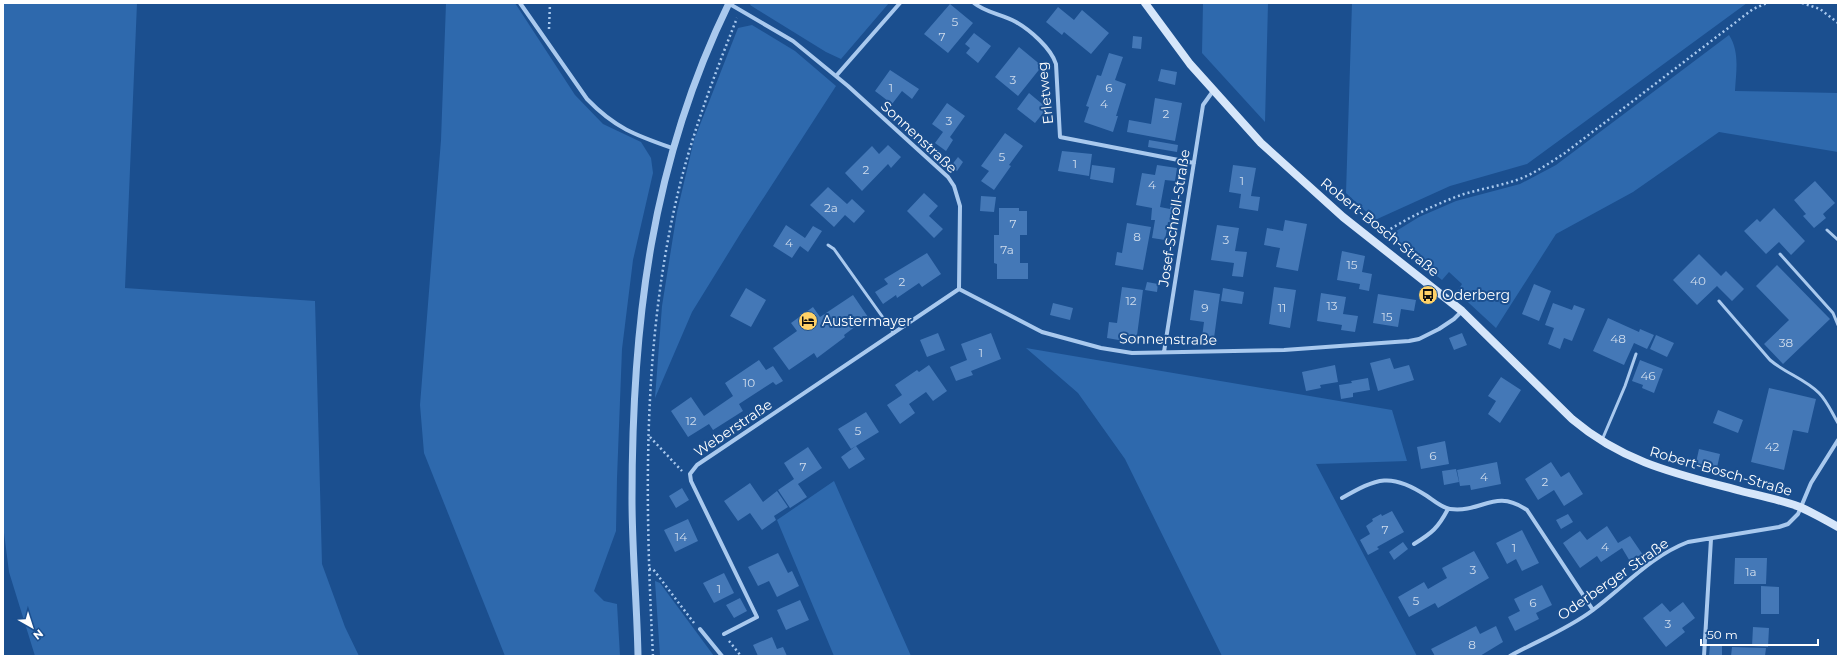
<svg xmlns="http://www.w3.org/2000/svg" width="1841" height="659" font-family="Montserrat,sans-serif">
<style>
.green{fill:#2e69ad}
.building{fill:#4478b7}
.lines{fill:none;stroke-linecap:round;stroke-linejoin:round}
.path{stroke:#a9c9ee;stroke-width:2.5;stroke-dasharray:2 3;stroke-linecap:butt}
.service{stroke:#a9c9ee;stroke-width:3}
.minor{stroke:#a9c9ee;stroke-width:4}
.tertiary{stroke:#a9c9ee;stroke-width:7}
.secondary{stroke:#d6e6fa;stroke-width:8}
.labels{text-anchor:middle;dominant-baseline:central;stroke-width:4;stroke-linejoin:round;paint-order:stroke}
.number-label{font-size:12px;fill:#d0dded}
.street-label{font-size:14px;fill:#fff;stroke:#1b4f8f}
.poi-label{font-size:14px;fill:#fff;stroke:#1b4f8f;text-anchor:start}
</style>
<rect width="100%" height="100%" fill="#1b4f8f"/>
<!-- green -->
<path class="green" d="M3,3H137L125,288L315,301L322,564L345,627L359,656H35L9,572L3,525Z
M446,3H515L575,95L603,124L641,142L651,158L653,173L633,260L622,349L617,478L616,531L594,591L604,601L617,604L620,656H505L424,453L420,405L441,140Z
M751,3H889L841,59L826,52L750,5Z
M1203,3H1268L1265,122L1202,53Z
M1352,3H1747L1527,164L1450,186L1375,220L1346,193Z
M752,25L795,51L836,86L742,231L692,312L655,398L662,306L677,212L694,140L738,28Z
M1729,35C1740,52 1736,72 1735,91L1838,93V152L1719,132L1633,192L1556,234L1496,328L1457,292L1462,284L1449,272L1442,280L1392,240L1393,233L1419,217L1456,201L1520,184L1556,165Z
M1026,348L1392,410L1407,461L1316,464L1417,656H1222L1125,459L1078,393Z
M834,481L911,656H834L777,520Z
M655,581L660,583L714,656H660Z"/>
<!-- building -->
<path class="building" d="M950,4L973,23L948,53L924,34Z
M1058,7L1074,20L1082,10L1109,33L1091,54L1064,32L1062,35L1046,22Z
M974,33L991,46L978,63L966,53L970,48L965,44Z
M1133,36L1142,37L1141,49L1132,48Z
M1019,47L1042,66L1018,96L995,77Z
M1109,53L1123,57L1115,80L1126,84L1116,116H1118L1113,132L1084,122L1089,107L1086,106L1097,75L1101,76Z
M1161,69L1177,72L1175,85L1158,81Z
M890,70L919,89L912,99L902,91L892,104L875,91Z
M1029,93L1047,108L1035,123L1017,109Z
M1155,98L1182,103L1175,141L1127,132L1129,120L1151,124Z
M947,103L965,116L950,137L953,140L946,151L935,143L943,132L932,124Z
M1005,133L1023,146L1009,165L1011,166L994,190L981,181L989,171L981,166Z
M1149,140L1178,145L1177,152L1148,147Z
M888,145L901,157L891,168L888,164L862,191L845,173L872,146L879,154Z
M1062,151L1092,154L1089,176L1058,171Z
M958,157L963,162L957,171L951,166Z
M1092,165L1115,168L1113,183L1090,179Z
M1157,165L1177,168L1175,181L1165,180L1160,207L1170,209L1172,198L1181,199L1177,224L1168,222L1165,240L1152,238L1155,220H1151L1152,208L1136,205L1142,173L1155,175Z
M1233,165L1256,168L1251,196L1260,197L1258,211L1239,208L1241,194L1229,192Z
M1815,181L1835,203L1823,214L1826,218L1814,228L1803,216L1806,214L1794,200Z
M828,187L847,204L852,199L865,211L854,223L845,215L834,227L810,205Z
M924,193L938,206L929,216L943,229L934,238L907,211Z
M981,196L996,197L994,212L980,211Z
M999,208H1019V211H1027V235H1020V263H1028V279H997V264L994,263V235H999Z
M1774,208L1805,241L1791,255L1779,242L1766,254L1744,231L1757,219L1760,222Z
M1285,220L1307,224L1298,271L1276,267L1280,248L1264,245L1267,228L1283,231Z
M1127,223L1151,227L1143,270L1115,265L1117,252L1122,253Z
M786,225L805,238L813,226L822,231L808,252L800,246L792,258L773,246Z
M1217,225L1239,228L1235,251L1247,252L1243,277L1232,276L1234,263L1211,260Z
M1342,251L1365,256L1362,272L1372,274L1369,291L1359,289L1360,284L1337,280Z
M927,253L941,274L922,287L919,283L897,298L896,295L883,304L875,292L888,284L884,279Z
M1699,254L1721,276L1726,271L1744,289L1732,301L1717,286L1697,305L1673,280Z
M1777,265L1830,319L1783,364L1764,344L1789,320L1756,286Z
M1147,282L1158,284L1157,292L1145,290Z
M1534,284L1551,291L1539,321L1522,314Z
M1122,287L1143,290L1136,343L1107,338L1109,322L1117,323Z
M1274,287L1296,290L1290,328L1269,324Z
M746,288L766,300L751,327L730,316Z
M1223,288L1244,292L1242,304L1221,301Z
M1194,290L1220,294L1214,338L1202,337L1204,322L1190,320Z
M1321,293L1346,297L1343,314L1358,316L1355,332L1341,330L1342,325L1317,321Z
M1378,294L1416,300L1414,311L1401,309L1398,327L1373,323Z
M853,295L868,317L844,335L845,337L817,358L814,353L789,370L773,348L797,331L791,323L813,307L820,317Z
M1053,303L1073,308L1070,320L1050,315Z
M1553,303L1572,310L1574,305L1585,309L1572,341L1564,338L1560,349L1548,344L1554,328L1545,325Z
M1608,318L1639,332L1640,329L1654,335L1647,349L1634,343L1624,365L1593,351Z
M938,333L945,350L927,357L920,340Z
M991,333L1001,359L971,371L973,375L956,381L950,367L967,360L961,344Z
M1462,333L1467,345L1454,350L1449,338Z
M1656,335L1674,343L1667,357L1650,349Z
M1390,358L1394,369L1409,365L1414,380L1378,391L1370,363Z
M759,360L766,370L773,366L783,381L776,385L773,382L739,404L743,411L713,430L709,424L688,437L671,411L691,397L704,416L733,396L725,383Z
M1640,360L1663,369L1654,393L1642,388L1643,385L1632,381Z
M929,365L947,391L933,401L926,392L909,404L915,413L900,424L887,405L902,395L895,385L917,370L919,372Z
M1335,365L1338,382L1320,385L1321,388L1306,391L1302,372Z
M1501,377L1521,390L1500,423L1488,414L1496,401L1488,396Z
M1368,378L1370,390L1353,393V397L1341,399L1339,385L1352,383L1351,381Z
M1769,388L1816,399L1808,433L1793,430L1784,470L1751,462Z
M1718,410L1743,420L1738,433L1713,423Z
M866,412L879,432L851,449L838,429Z
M1445,441L1449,464L1421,469L1417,447Z
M856,446L865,459L849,469L841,457Z
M808,447L822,468L798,484L807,497L790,508L778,490L794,479L784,463Z
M1699,449L1720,454L1716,472L1695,467Z
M1497,462L1501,484L1471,490L1470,485L1460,486L1457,470Z
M1551,462L1561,477L1569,472L1583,494L1564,506L1554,490L1538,500L1525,479Z
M1456,469L1459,482L1444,485L1442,471Z
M750,483L763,502L777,491L788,507L774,516L776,520L762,530L750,513L738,521L724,501Z
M682,488L689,500L676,508L669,496Z
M1392,511L1404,532L1377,547L1379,549L1368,555L1360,540L1370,534L1366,526L1373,521L1372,519L1381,514L1382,516Z
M1568,514L1573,522L1561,529L1556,520Z
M688,519L698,541L675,552L664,530Z
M1607,526L1618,543L1630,536L1643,555L1631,563L1622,548L1601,562L1597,556L1580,568L1563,543L1580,531L1587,540Z
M1522,530L1539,563L1522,571L1516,559L1507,564L1496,543Z
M1403,542L1408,549L1394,560L1389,552Z
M1474,551L1489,578L1438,608L1435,603L1409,617L1398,597L1424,582L1428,589L1447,578L1442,568Z
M778,553L788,573L792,571L799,586L777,597L769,581L758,586L748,567Z
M1735,558H1767L1766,584H1734Z
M724,573L734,593L714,603L703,583Z
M1542,585L1552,605L1536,613L1539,619L1515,631L1508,617L1520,611L1514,599Z
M1761,586L1779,587V614H1761Z
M740,598L747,611L734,618L726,605Z
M800,600L809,620L786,630L777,610Z
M1683,602L1695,618L1682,628L1685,632L1666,647L1643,618L1662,603L1670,612Z
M1476,626L1480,634L1496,626L1503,642L1480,656H1435L1431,649Z
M1753,627L1769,628L1768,647L1752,646Z
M772,637L777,649L783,647L787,656H758L753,645Z
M1710,645H1722V656H1709Z
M1732,647L1766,648L1765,656H1731Z"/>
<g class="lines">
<!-- path -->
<path class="path" d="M1802,3L1820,9L1838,23
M549,29L550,3
M1382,234C1408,218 1435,204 1464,194C1481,189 1498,186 1514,181C1533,175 1549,163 1565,153L1753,9L1767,3
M650,437L682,471
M649,569H653L694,623
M729,641L741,656
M653,656C645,504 642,346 677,197C691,136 714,76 737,18"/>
<!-- service -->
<path class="service" d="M1827,230L1838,240
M828,245L834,249L894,333
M1780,254L1833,313L1838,325
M1719,301L1770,360C1785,373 1805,379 1819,393C1827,401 1832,413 1838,423
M1602,440L1625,386L1636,354"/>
<!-- minor -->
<path class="minor" d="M520,3L587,99C615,128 635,135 672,148
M728,3L793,41L848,86L948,177L954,186L960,206L959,289L1042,332L1101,348L1132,353L1284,350L1409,341L1419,339L1439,329L1454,319L1462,311
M974,3C986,13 1002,14 1016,22C1030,30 1051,48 1056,64L1060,137L1194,163
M836,76L900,3
M1164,352L1203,105L1213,91
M1342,498C1377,478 1391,472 1427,496C1433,500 1442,508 1450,509C1483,513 1494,488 1527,510L1593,610
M1414,544C1432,533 1438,528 1448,509
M700,629L722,656
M724,634L757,617L691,481L690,474L697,465L959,289
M1510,656C1537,641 1568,629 1593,610C1625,586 1651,556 1688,542L1779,527L1788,524L1798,514L1811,483L1838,440
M1704,656L1711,539"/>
<!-- tertiary -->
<path class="tertiary" d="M638,656C637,603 632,551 632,499C632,323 651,163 729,3"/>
<!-- secondary -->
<path class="secondary" d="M1145,3L1190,64L1261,143L1343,217L1462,311L1572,419C1624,463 1677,474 1741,491C1761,496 1781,500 1800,507C1813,513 1826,520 1838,527"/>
</g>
<!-- icons -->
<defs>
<symbol id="bus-disc" viewBox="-11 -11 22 22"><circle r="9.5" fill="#ffd166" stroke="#1b4f8f"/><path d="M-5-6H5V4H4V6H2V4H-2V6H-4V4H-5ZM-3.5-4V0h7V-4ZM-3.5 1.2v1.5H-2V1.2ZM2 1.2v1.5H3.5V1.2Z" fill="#111"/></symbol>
<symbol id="hotel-disc" viewBox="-11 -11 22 22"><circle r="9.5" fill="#ffd166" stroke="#1b4f8f"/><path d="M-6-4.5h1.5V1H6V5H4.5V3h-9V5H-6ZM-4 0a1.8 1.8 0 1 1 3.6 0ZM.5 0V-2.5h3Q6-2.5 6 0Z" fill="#111"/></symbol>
</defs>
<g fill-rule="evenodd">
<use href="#bus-disc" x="1417" y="284" width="22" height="22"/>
<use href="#hotel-disc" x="797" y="310" width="22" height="22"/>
</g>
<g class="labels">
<!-- number labels -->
<g class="number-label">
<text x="955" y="21">5</text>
<text x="942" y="36">7</text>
<text x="1013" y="79">3</text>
<text x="891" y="87">1</text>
<text x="1109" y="87">6</text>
<text x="1104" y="103">4</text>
<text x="1166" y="113">2</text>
<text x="949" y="120">3</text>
<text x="1002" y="156">5</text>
<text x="1075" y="163">1</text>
<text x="866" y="169">2</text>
<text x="1242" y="180">1</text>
<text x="1152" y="184">4</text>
<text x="831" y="207">2a</text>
<text x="1013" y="223">7</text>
<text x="1137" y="236">8</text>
<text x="1226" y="239">3</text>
<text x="789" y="242">4</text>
<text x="1007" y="249">7a</text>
<text x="1352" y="264">15</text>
<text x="1698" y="280">40</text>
<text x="902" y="281">2</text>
<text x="1131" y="300">12</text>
<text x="1332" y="305">13</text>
<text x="1205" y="307">9</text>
<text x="1282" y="307">11</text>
<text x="1387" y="316">15</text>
<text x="1618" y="338">48</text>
<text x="1786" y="342">38</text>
<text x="981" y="352">1</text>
<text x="1648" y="375">46</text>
<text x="749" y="382">10</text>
<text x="691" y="420">12</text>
<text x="858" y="430">5</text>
<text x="1772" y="446">42</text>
<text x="1433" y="455">6</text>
<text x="803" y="466">7</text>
<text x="1484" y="476">4</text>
<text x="1545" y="481">2</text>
<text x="1385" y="529">7</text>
<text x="681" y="536">14</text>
<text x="1605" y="546">4</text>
<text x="1514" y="547">1</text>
<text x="1473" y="569">3</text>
<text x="1751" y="571">1a</text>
<text x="719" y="588">1</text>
<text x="1416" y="600">5</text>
<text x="1533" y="602">6</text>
<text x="1668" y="623">3</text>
<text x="1472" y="644">8</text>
</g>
<!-- street labels -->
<g class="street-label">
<text transform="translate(1045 93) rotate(-96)">Erletweg</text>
<text transform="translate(919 137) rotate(43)">Sonnenstraße</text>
<text transform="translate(1174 218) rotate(-81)">Josef-Schroll-Straße</text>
<text transform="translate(1380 227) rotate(39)">Robert-Bosch-Straße</text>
<text transform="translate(1168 339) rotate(1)">Sonnenstraße</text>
<text transform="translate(733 428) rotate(-34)">Weberstraße</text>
<text transform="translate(1721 471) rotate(16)">Robert-Bosch-Straße</text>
<text transform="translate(1613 579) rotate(-35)">Oderberger Straße</text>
</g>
<!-- poi labels -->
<g class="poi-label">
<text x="1442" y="295">Oderberg</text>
<text x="822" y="321">Austermayer</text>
</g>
</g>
<!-- border -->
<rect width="1841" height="659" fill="none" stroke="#ffffff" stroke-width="8"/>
<!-- north arrow -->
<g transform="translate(32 627) rotate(141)" stroke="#1b4f8f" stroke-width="3" paint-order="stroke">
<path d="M0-3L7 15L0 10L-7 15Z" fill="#ffffff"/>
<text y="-6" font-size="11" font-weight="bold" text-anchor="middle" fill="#ffffff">N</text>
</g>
<!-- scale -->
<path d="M1701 639v6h117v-6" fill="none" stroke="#ffffff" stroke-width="2"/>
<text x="1707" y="639" font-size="12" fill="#ffffff" stroke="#1b4f8f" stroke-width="3" paint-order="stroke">50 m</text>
</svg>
